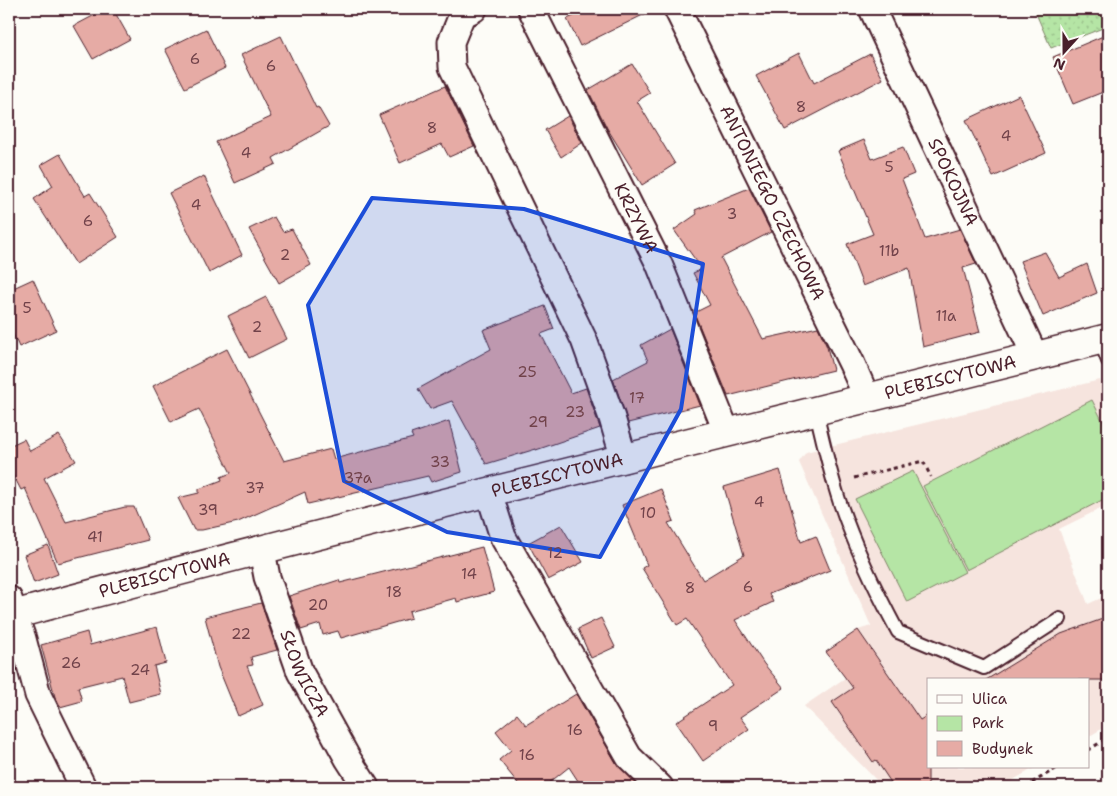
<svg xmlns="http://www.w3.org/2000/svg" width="1117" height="796" font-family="'Shantell Sans',sans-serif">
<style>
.built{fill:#f6e4de}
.grass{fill:url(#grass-dots);stroke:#808268}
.park{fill:#b5e5a5;stroke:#808268}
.building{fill:#e6aba5;stroke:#4a1f2b}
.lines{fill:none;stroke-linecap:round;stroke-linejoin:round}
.lane-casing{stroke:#4a1f2b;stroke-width:16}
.street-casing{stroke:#4a1f2b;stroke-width:29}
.secondary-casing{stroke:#4a1f2b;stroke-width:31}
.path{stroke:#4a1f2b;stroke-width:3;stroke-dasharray:4 4;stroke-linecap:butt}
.lane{stroke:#fdfcf7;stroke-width:12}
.street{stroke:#fdfcf7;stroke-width:25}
.secondary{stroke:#fdfcf7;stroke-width:28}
.marked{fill:#1d4ed8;fill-opacity:0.2;stroke:#1d4ed8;stroke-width:4;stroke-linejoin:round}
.labels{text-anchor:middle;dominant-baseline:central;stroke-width:4;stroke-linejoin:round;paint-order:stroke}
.number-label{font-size:15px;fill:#71424a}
.street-label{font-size:18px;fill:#4a1f2b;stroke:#fdfcf7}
</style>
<defs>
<pattern id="grass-dots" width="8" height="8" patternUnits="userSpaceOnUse" patternTransform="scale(1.25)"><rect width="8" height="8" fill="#b5e5a5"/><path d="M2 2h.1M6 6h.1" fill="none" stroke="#9dc48e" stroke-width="1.8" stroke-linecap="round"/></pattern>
</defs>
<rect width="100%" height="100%" fill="#fdfcf7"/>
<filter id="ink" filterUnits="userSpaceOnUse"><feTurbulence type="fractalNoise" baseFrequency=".02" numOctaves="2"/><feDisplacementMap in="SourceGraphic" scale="10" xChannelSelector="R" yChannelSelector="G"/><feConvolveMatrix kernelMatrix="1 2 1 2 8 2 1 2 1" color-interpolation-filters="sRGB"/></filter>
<g filter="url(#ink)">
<!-- built -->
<path class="built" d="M1100,380L1108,402V505L1059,529L1088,604L1108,595V712L1106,714L1108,725L1088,737V680H928V767H1036L1001,787H883L804,706L845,678L826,652L858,630L871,626L799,462L806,452Z"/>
<!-- grass -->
<path class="grass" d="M1034,9H1108V26L1051,48Z"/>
<!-- park -->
<path class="park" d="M1092,400L1108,432V497L966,570L923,486Z
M913,471L965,572L907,602L855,499Z"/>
<!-- building -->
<path class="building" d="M106,9H113L130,39L93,59L74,26Z
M589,9H655L580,46L567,19Z
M206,29L225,68L185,88L165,49Z
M1108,34V90L1073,104L1053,57Z
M281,36L316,108L318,107L329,126L273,158L276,164L235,183L216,142L271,117L241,55Z
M799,53L814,83L870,54L883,79L785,130L756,76Z
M632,64L650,93L637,101L675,164L642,185L607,128L588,90Z
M445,86L474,146L449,157L442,144L400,163L379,115Z
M1019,95L1046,153L993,177L966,120Z
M568,116L582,143L561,157L545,130Z
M864,140L872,159L903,147L914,174L902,179L925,239L960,229L976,264L963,268L980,332L923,347L909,268L863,286L847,244L873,234L838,151Z
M60,154L85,196L90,193L118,237L76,264L34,199L53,186L41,165Z
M204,176L242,255L209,273L169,193Z
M749,188L771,232L721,258L763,339L818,327L827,347L833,370L728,396L695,315L697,314L696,312L710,305L693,273L702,269L674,230L697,214L695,210Z
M274,217L283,232L292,229L311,265L279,283L249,229Z
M1045,252L1059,277L1087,264L1097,293L1043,316L1020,261Z
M33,279L56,330L19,347L9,325V290Z
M266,297L287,339L249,358L228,316Z
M545,306L554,329L541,334L571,393L586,388L600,428L536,450V449L486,464L452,401L430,409L418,389L491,349L483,330Z
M670,329L700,405L628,423L613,379L648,361L641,345Z
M227,349L284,461L331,449L334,459L413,438L411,434L449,421L462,472L431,482L428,476L308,504L305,492L238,522L202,530H194L178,498L199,493V489L222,480L221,477L231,473L199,409L171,422L153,386Z
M59,435L76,461L44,478L66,522L125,507H134L148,540L58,563L25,488L21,490L9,467V462L13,460L9,450V446L24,439L30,451Z
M780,470L801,542L816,536L830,570L769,594L773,602L735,620L764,664L784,688L740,717L749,729L703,761L676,722L732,685L687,619L677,625L642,568L647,565L622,505L661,489L674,521L668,523L703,580L744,555L724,487Z
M561,525L583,562L548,580L528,543Z
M48,545L58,574L34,583L24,555Z
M482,547L494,592L457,602L456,598L409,611L411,618L341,638L338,631L323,635L320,624L301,630L289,596L339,580L340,583Z
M261,603L277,650L251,657L253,665L247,666L263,705L238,716L218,667L205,617Z
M1108,617V680H986L1061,634Z
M601,618L615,647L591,658L578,629Z
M157,627L166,663L154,666L161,694L129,702L122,676L78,687L82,701L60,707L55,697L41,645L87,632L90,645Z
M858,630L920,720L928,715V787H894L876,760L873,762L832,702L853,688L826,652Z
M576,694L617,764L640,787H582L569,767L544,787H521L499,760L511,750L496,731L517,714L526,725Z"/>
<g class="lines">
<defs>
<path id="lane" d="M1100,340L1108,361
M816,411C823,442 830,473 840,503C855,547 876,591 898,632L984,668L1060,619"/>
<g id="street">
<path d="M474,9L462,15L451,42L452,67L584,340L612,418L624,459"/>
<path id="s1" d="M531,9L659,264L727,433"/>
<path id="s2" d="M677,9L852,364L867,398"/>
<path id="s3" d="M872,9L1035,356"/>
<path d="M489,493L503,537L629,757L660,787"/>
<path id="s4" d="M262,551L267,577L300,672L348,759L366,787"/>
<path d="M9,599L23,639L38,695L83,787"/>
</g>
<g id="secondary">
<path id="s5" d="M9,616C374,518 742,430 1108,338"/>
</g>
</defs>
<!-- lane casing -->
<use href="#lane" class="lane-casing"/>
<!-- street casing -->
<use href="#street" class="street-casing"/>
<!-- secondary casing -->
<use href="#secondary" class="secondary-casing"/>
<!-- path -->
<path class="path" d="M854,478L923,461L931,477
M1088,750L1108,738
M1025,787L1059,767"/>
<!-- lane -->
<use href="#lane" class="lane"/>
<!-- street -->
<use href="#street" class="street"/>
<!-- secondary -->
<use href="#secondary" class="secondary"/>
</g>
</g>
<!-- marked area -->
<path class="marked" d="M372,198L524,209L703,264L681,409L600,557L447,532L344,481L308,305Z"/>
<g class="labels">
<!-- number labels -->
<g class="number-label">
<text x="195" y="59">6</text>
<text x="271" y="66">6</text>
<text x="801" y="107">8</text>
<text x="432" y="128">8</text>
<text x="1006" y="136">4</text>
<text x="246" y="153">4</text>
<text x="889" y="167">5</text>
<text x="196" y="205">4</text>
<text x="732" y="214">3</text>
<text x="88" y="221">6</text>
<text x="889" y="251">11b</text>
<text x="285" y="255">2</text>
<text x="27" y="308">5</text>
<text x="946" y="316">11a</text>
<text x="257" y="327">2</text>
<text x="527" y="372">25</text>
<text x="637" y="398">17</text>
<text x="575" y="412">23</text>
<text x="538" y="422">29</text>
<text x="440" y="462">33</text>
<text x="358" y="478">37a</text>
<text x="255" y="488">37</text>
<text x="759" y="502">4</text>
<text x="208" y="510">39</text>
<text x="648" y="513">10</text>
<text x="95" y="537">41</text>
<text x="555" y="553">12</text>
<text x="469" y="574">14</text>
<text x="748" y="587">6</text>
<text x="690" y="588">8</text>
<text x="394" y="592">18</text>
<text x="318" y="605">20</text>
<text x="241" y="634">22</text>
<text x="71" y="663">26</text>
<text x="140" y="670">24</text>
<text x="713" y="726">9</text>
<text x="575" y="730">16</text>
<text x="527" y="755">16</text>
</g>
<!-- street labels -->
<g class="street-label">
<text stroke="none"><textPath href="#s3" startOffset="191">SPOKOJNA</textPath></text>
<text stroke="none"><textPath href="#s2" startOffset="216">ANTONIEGO CZECHOWA</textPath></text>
<text stroke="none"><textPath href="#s1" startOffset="234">KRZYWA</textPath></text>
<text stroke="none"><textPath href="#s5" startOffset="971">PLEBISCYTOWA</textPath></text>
<text stroke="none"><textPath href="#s5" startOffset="566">PLEBISCYTOWA</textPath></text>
<text stroke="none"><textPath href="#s5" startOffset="161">PLEBISCYTOWA</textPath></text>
<text stroke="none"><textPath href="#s4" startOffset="130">SŁOWICZA</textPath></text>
</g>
</g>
<!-- margin -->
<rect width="1117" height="796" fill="none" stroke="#fdfcf7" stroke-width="30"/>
<rect x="15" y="15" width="1087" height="766" fill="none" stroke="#4a1f2b" stroke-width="2" filter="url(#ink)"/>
<!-- legend -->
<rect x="927" y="678" width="162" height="90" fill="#fdfcf7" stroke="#b5a4a5"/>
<rect x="937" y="695" width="25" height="8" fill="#fdfcf7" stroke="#b5a4a5"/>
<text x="972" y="704" font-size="15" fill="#4a1f2b">Ulica</text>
<rect x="937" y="716" width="25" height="15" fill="#b5e5a5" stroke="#b5a4a5"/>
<text x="972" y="728" font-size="15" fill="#4a1f2b">Park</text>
<rect x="937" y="741" width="25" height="15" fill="#e6aba5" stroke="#b5a4a5"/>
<text x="972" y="754" font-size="15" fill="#4a1f2b">Budynek</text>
<!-- north arrow -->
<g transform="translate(1064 52) rotate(201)" stroke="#fdfcf7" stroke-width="4" paint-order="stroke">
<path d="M0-4L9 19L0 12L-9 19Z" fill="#4a1f2b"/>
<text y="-8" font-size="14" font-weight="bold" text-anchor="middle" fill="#4a1f2b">N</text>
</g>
</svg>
